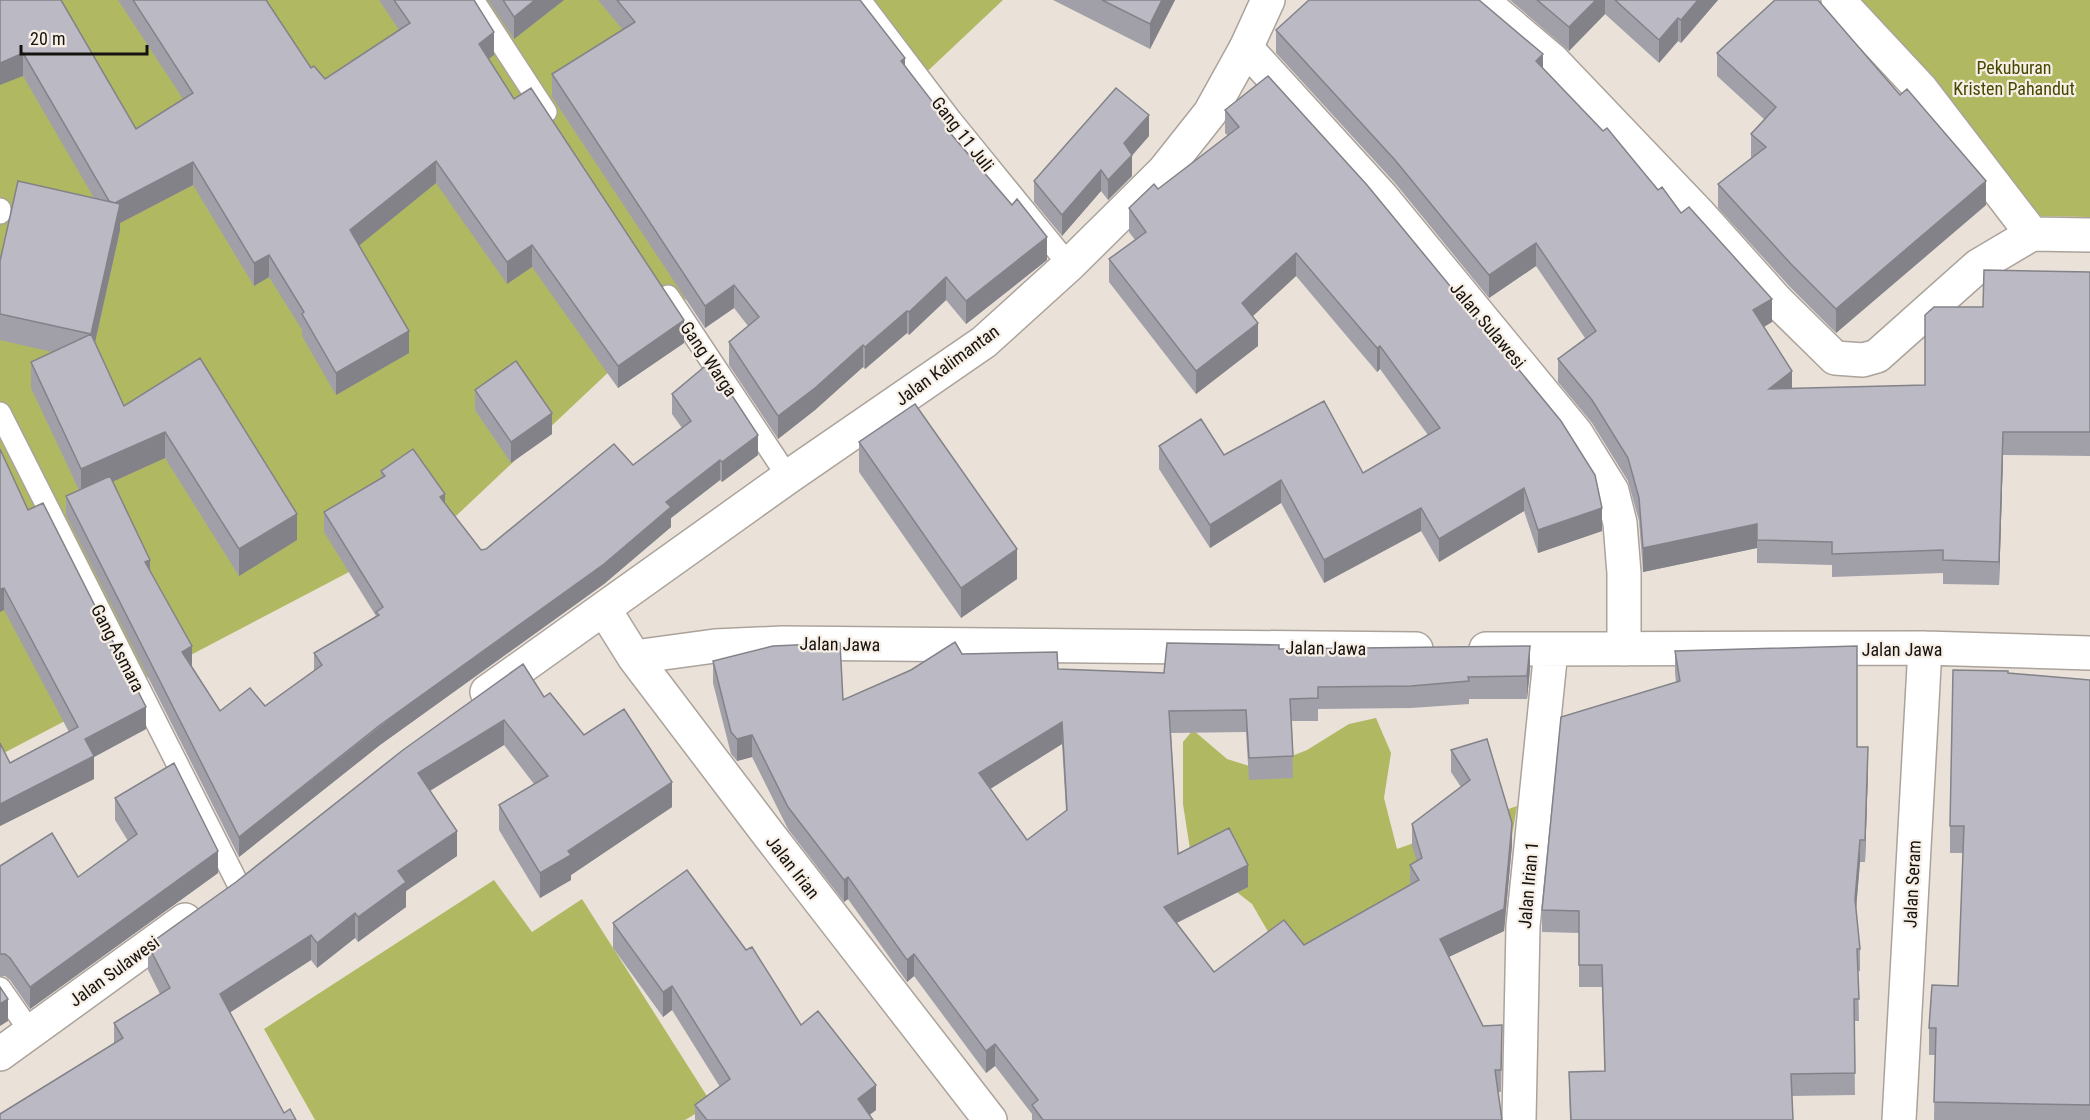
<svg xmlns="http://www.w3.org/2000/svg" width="2090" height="1120" font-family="'Roboto Condensed',sans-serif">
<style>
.green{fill:#b1b862}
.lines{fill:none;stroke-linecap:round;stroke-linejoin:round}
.lane-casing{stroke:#aba39b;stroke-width:24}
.street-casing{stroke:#aba39b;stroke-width:36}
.secondary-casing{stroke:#aba39b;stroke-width:36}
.lane{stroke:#fff;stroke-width:21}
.street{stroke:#fff;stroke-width:33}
.secondary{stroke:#fff;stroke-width:33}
.wall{fill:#a1a0a9;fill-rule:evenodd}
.shaded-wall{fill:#838289}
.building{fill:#bbbac4;stroke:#838289;stroke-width:1.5;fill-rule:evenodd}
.labels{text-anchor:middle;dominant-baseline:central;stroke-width:4.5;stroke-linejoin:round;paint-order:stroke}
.park-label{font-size:18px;fill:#454900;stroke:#f7efe6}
.street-label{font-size:18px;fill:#15120f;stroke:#f7efe6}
</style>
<rect width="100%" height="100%" fill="#eae2d9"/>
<!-- green -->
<path class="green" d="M0,0H1003L456,516L0,755Z
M1844,0H2090V217L2035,216Z
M1376,718L1391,753L1384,798L1397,849L1517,806L1512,836L1411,887L1296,980L1252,904L1191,856L1183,804V742L1193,730L1227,759L1259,769L1307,750L1349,724Z
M494,880L532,932L582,899L712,1104L685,1120H315L264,1029Z"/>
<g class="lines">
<defs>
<path id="lane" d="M473,0L546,112
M860,0L951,120L1069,265
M0,209V213
M668,296L788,477
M0,413L237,882
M0,988L30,1031"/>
<path id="street" d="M1481,0L1551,59L1700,215L1777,301L1835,358L1863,360L1877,356L1978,266L2032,234L2090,235
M1838,0L1921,89L2032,234
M1246,48L1381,196L1576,433L1612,491L1620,523L1624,573V649
M604,609L634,657L769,835L990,1120
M1486,649L1925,648L2090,653
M634,657L715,646L782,643L1416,649
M1519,1120L1523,926L1551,650
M1899,1120L1925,648"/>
<path id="secondary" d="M487,692L788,477L984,342L1069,265L1164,171L1210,113L1246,48L1268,0
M0,1054L185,920"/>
</defs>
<!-- lane casing -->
<use href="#lane" class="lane-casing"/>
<!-- street casing -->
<use href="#street" class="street-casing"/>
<!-- secondary casing -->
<use href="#secondary" class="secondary-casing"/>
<!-- lane -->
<use href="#lane" class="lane"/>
<!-- street -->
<use href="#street" class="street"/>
<!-- secondary -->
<use href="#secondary" class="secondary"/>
</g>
<!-- wall -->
<path class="wall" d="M0,0L136,129L183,99L118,0H266L311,68L325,79L399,30L379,0H474L494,55L489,59L514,99L684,343L618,388L532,267L507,284L436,183L359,245L409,353L336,395L302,336V330L269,277L254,286L193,185L120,223V230L95,343L124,406L200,358L297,540L239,576L165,458L112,482L192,666L220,711L265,706L314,671V653L376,616L324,532V512L381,479V471L445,503L481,550L486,549L633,465L682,428L672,414V394L758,455L722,482L720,480L671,518V527L604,584L380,745L239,857L66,515V496L79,490L31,388V362L52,352L0,340V261L94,198L23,76Z
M488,0H564L514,39Z
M598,0H860L955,138L1047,260L966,324L946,300L909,335L907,333L865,369L863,367L815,410L778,439L729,365V342L748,326L734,308L705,328L552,97V74L623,30Z
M1053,0H1175L1150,49Z
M1510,0H1718L1681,43L1678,41L1659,63L1605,14L1569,51Z
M1276,30L1543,68L1681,213L1772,322L1764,327L1792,389L1925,385L1983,307L2090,272V456L2003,455L1999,585L1943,584V573L1832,577V565L1757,563V548L1643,572L1639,521L1628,481L1592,423L1558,382V359L1585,338L1536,266L1489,298L1395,183L1276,53Z
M1717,53L1986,205L1836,333L1791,288L1718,208V184L1751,158V134L1765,120L1717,76Z
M1225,110L1602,531L1538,553L1524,511L1439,562L1421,531L1324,583L1281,503L1210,548L1159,469V446L1363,473L1428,435L1380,369L1377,372L1296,276L1253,316L1258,346L1196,394L1109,282V259L1135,240L1129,232V208L1158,189L1228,136L1225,133Z
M1149,136L1132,155V176L1108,200L1101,191L1062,236L1034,202V181Z
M475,390L552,434L511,463L475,410Z
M859,442L1017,579L961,618L859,472Z
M0,449L28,510L146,729L94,757V779L0,826V743L10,763L69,732L4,610Z
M1279,649L1530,669L1527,699H1469V704L1411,708L1318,709V721H1292L1293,778L1249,780L1246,732L1171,733L1178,854L1248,887L1177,923L1214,972L1304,945L1410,885V865L1417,862L1412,846V824L1461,787L1451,772V750L1512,845L1504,931L1449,957L1483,1026L1502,1047L1501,1092H1498L1502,1120H1032V1114L995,1066L986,1073L914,976L907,982L848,899L844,902L788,829L752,757L737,761L731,754L713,683V661L843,700L962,654L1058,669L1164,673ZM1062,744L1066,811L1027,840L990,789Z
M1675,651L1857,747L1868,769L1865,862H1860L1856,909L1860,949V971H1858L1859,1021H1854L1855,1095L1792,1096L1793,1120H1570L1569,1072L1605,1071L1602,987H1579V933L1542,932V910L1676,682L1675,673Z
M2008,673L2090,680V1120H1934L1935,1055H1929V1028L1958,986L1963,853H1950V826Z
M544,697L584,735L672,807L571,875V880L540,898L499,830V805L534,784L504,745L430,791L457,856L406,891V907L358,942L355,938L317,968L311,960L230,1012L284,1113L296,1120L114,1043V1023L160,994L148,970V945L236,882L403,750Z
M115,798L218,873L30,1009L10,980L5,976L0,977V866L78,877L128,841L115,820Z
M613,923L801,1025L876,1110L869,1115L873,1120H695V1105L720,1087L672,1010L663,1017L613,948Z"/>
<!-- shaded-wall -->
<path class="shaded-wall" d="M535,0H564L514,39V17Z
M1162,0H1175L1150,49V24Z
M1596,0H1605V14L1569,51V27Z
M1698,0H1718L1681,43V20Z
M1678,18V41L1659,63V40Z
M494,32V55L479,66V44Z
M23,53V76L0,85V63Z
M1543,54V77L1536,61Z
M905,58V80L901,61Z
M1149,115V136L1130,158L1132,155V176L1108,200V180L1124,143Z
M436,161V183L350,253V230Z
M193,162V185L120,223V230L91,360V334L111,205Z
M1101,170V191L1062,236V215Z
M1986,181V205L1836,333V309Z
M1047,237V260L966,324V301Z
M1536,243V266L1489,298V275Z
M532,245V267L507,284V262Z
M1296,253V276L1242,326V303Z
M269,255V277L254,286V263Z
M946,277V300L909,335V312Z
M734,285V308L705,328V306Z
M1772,299V322L1753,333V310Z
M907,311V333L865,369V347Z
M684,320V343L618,388V366Z
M1258,323V346L1196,394V371Z
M409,331V353L336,395V373Z
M863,345V367L815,410L778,439V416Z
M1380,346V369L1377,372V348Z
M1792,371V394L1769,389Z
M552,413V434L511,463V442Z
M165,432V458L81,496V469Z
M2003,432V455L1999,585V562Z
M758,435V455L722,482V462Z
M720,460V480L671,518V527L604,584L380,745L239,857V837Z
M1281,480V503L1210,548V525Z
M1524,488V511L1439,562V539Z
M445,494V513L440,497Z
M1421,508V531L1324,583V560Z
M1602,508V531L1538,553V530Z
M297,514V540L239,576V549Z
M1757,524V548L1643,572V548Z
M1017,549V579L961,618V588Z
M150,560V580L145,562Z
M4,588V610L0,612V589Z
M192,646V666L182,652Z
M1530,646V669L1527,699V676Z
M146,707V729L94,757V779L0,826V804L85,739Z
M504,720V745L418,798V773Z
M1062,722V744L979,796V773Z
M752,735V757L737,761V739Z
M1868,747V769L1865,862V840Z
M672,782V807L571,875V880L540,898V873L568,851Z
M1512,823V845L1504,931L1440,961V939Z
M457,831V856L406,891V907L358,942V917L398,871Z
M1860,840V862L1855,921V899Z
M218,851V873L30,1009V987Z
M1248,865V887L1164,929V907Z
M848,877V899L844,902V880Z
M355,913V938L317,968V943Z
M311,935V960L220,1019V994Z
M914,954V976L907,982V960Z
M672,986V1010L663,1017V992Z
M8,999V1021L0,1026V1004Z
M995,1044V1066L986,1073V1051Z
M876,1085V1110L863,1120L858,1099Z"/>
<!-- building -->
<path class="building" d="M0,0H61L136,129L193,93L133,0H266L311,68L314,66L325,79L410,23L394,0H474L494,32L479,44L514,99L531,88L684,320L618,366L532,245L507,262L436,161L350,230L409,331L336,373L302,314L304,312L269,255L254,263L193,162L115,203L109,201L23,53L0,63Z
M503,0H535L514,17Z
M617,0H860L905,58L901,61L955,131L951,134L1012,205L1017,199L1047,237L966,301L946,277L909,312L907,311L865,347L863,345L815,388L778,416L729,342L759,317L734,285L705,306L552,74L635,22Z
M1102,0H1162L1150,24Z
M1309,0H1479L1543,54L1536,61L1603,131L1607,128L1658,190L1662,187L1681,213L1689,207L1772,299L1753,310L1792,371L1769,389L1925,385V315L1934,307H1983L1984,270L2090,272V432H2003L1999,562L1943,560V550L1832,554V542L1757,540V524L1643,548L1639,498L1628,458L1592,400L1558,359L1596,331L1536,243L1489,275L1395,160L1276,30Z
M1537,0H1596L1569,27Z
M1615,0H1698L1681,20L1678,18L1659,40Z
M1775,0H1818L1900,95L1907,89L1986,181L1836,309L1791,264L1718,184L1766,147L1751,134L1776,107L1717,53Z
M1268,76L1367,185L1561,421L1595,475L1602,508L1538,530L1524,488L1439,539L1421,508L1324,560L1281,480L1210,525L1159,446L1201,419L1224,455L1324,401L1363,473L1440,428L1380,346L1377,348L1296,253L1242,303L1258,323L1196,371L1109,259L1146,232L1129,208L1154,184L1158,189L1239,127L1225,110Z
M1116,88L1149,115L1124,143L1132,155L1108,180L1101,170L1062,215L1034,181Z
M18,181L120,204L91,334L0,314V261Z
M91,334L124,406L200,358L297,514L239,549L165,432L81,469L31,362Z
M516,361L552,413L511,442L475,390Z
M710,362L758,435L722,462L720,460L666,502L671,507L604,564L380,725L239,837L66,496L110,476L150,560L145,562L192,646L182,652L220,711L250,688L265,706L322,665L314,653L379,615L376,612L383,607L324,512L385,476L381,471L413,449L445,494L440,497L481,550L486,549L614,444L633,465L691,421L672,394Z
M915,404L1017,549L961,588L859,442Z
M0,449L28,510L43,503L146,707L85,739L94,756L0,804V743L10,763L78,727L4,588L0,589Z
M955,642L962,654L1057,652L1058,669L1164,673L1167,643L1279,645V649L1530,646L1527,676L1468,677L1469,681L1411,686L1318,687V698L1290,699L1293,756L1249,758L1246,710L1169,711L1178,854L1229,828L1248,865L1164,907L1214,972L1284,920L1304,945L1419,880L1410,865L1422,858L1412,824L1470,780L1451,750L1487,739L1512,823L1504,909L1440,939L1483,1026L1502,1025L1501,1070H1495L1502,1120H1043L1032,1105L1038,1100L995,1044L986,1051L914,954L907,960L848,877L844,880L788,807L752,735L737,739L731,732L713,661L773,646L840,643L843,700L911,670ZM1062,722L1067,810L1027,840L979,773Z
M1857,646V747H1868L1865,840H1860L1855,899L1860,949H1857L1859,999H1854L1855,1073L1791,1074L1793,1120H1571L1569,1072L1605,1071L1602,965H1579V911L1542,910L1561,717L1680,681L1675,651Z
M523,664L544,697L550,693L584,735L624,709L672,782L568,851L571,855L540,873L499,805L548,776L504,720L418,773L457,831L398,871L406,882L358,917L355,913L317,943L311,935L220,994L284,1113L290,1109L296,1120H0V1114L123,1038L114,1023L170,988L148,945L236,882L403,750Z
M1953,670L2008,671V673L2090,680V1105L1934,1102L1936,1028H1929L1932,985L1958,986L1964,826H1950Z
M174,763L218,851L30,987L10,958L5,954H0V866L52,833L78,877L137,834L115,798Z
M687,870L746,950L752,947L801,1025L818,1011L876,1085L858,1099L873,1120H707L695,1105L730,1079L672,986L663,992L613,923Z
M0,987L8,999L0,1004Z"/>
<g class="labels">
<!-- park labels -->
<g class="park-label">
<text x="2014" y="67">Pekuburan<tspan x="2014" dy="21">Kristen Pahandut</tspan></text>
</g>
<!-- street labels -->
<g class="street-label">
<text transform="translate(963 134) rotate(52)">Gang 11 Juli</text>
<text transform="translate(1488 325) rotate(50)">Jalan Sulawesi</text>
<text transform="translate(709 359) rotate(56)">Gang Warga</text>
<text transform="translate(947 365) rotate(-36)">Jalan Kalimantan</text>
<text transform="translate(840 644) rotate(1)">Jalan Jawa</text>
<text transform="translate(118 648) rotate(63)">Gang Asmara</text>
<text transform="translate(1326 648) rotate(1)">Jalan Jawa</text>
<text x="1902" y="649">Jalan Jawa</text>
<text transform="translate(793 867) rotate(52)">Jalan Irian</text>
<text transform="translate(1912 884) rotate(-87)">Jalan Seram</text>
<text transform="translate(1528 885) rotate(-85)">Jalan Irian 1</text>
<text transform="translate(114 971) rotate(-36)">Jalan Sulawesi</text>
</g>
</g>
<!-- scale -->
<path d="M21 45v9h126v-9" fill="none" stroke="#15120f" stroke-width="3"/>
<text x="30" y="45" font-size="18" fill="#15120f" stroke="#f7efe6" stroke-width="4.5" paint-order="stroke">20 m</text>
</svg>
